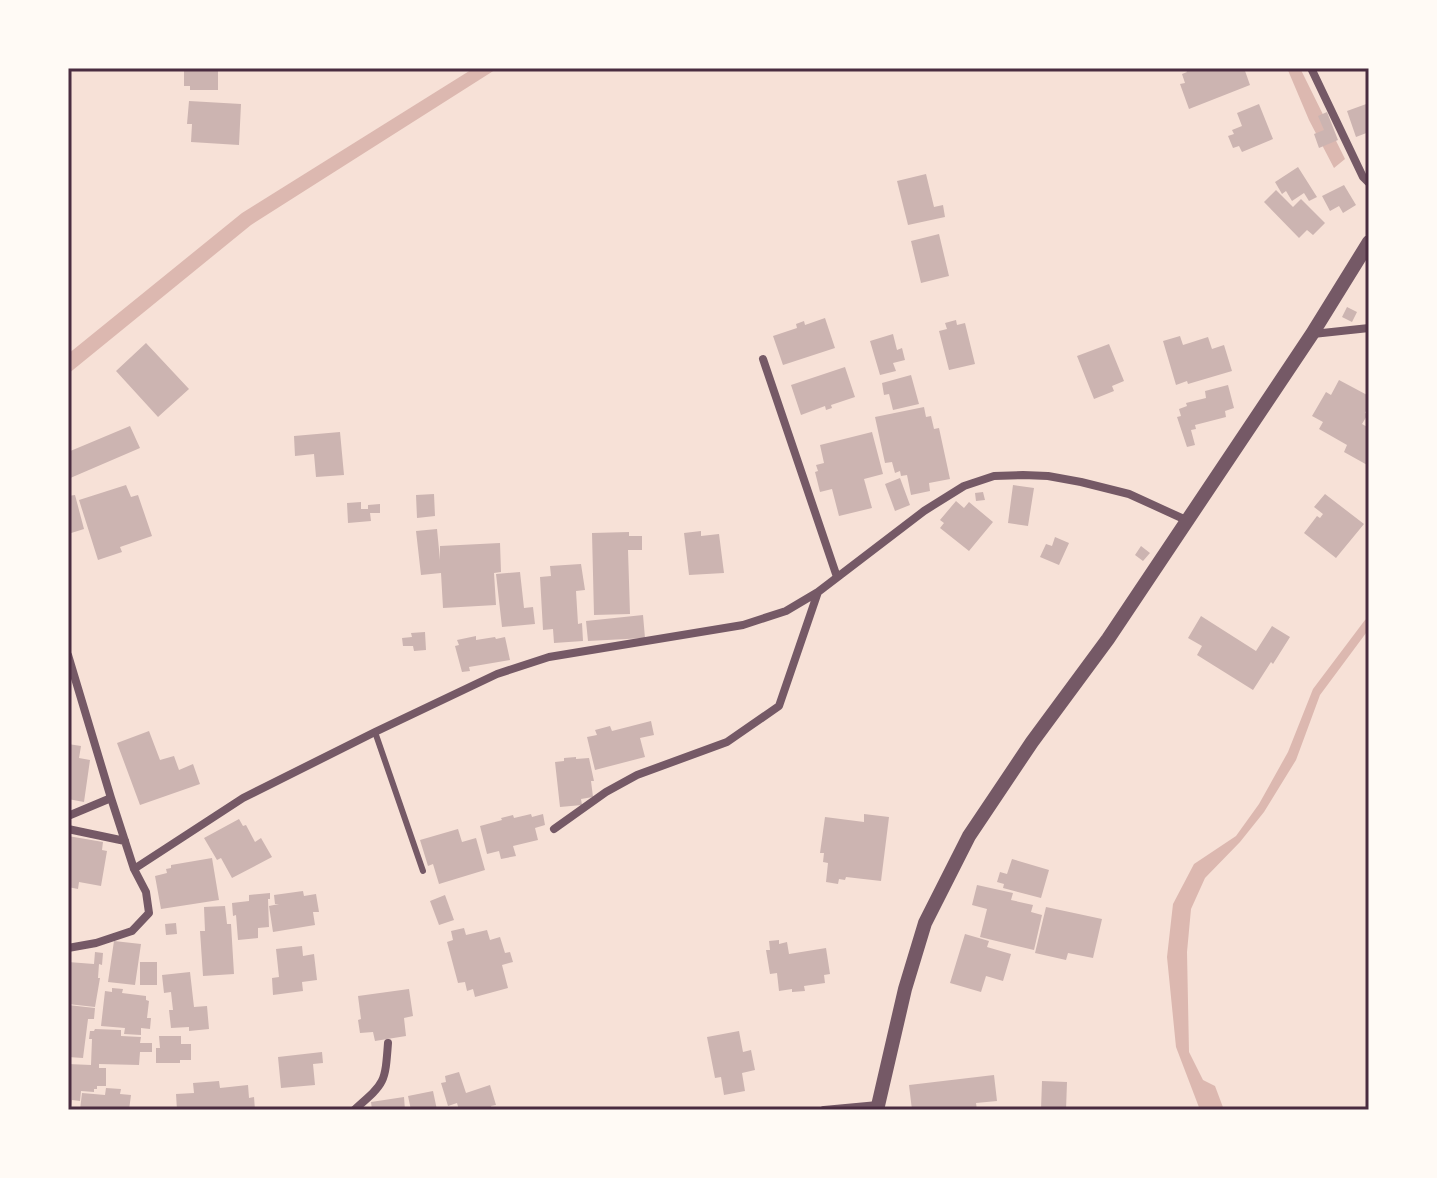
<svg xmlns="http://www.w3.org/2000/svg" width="1437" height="1178" font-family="'Playfair Display',serif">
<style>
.water{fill:#dcb8b0}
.building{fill:#ccb4b1}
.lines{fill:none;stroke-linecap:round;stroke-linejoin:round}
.service{stroke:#755966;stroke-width:6}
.minor{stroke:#755966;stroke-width:8}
.tertiary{stroke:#755966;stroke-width:14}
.neatline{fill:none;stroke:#4a2c40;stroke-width:3}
</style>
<rect width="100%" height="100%" fill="#f7e1d7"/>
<!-- water -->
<path class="water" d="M474,68H498L251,225L68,374V354L242,213Z
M1287,68H1300L1345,159L1334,168L1309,120Z
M1369,618V629L1320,695L1296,760L1264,812L1240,842L1205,878L1191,909L1187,952L1189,1052L1203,1080L1215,1086L1224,1110H1200L1176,1047L1167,957L1173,904L1194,864L1236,836L1259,804L1288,752L1313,689L1365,620Z"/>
<!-- building -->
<path class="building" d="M184,68H218V90H190V86H184Z
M1185,68H1244L1250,85L1189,109L1180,84L1185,83L1182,74L1187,72Z
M189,101L241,104L239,145L191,142L192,124H187Z
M1369,103V132L1356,137L1347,111Z
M1259,104L1273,139L1242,152L1239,146L1233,148L1228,136L1234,134L1232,130L1242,126L1237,113Z
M1327,112L1338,140L1319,148L1314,134L1324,130L1318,116Z
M1298,167L1317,197L1309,201L1304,193L1292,201L1286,191L1282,194L1275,182Z
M926,174L934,207L943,205L945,217L908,225L897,181Z
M1344,185L1356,205L1343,213L1339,206L1330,211L1322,196Z
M1276,190L1293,207L1301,199L1325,223L1313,235L1307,230L1299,238L1264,202Z
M939,234L949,276L921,283L911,241Z
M1347,307L1357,312L1352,322L1342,317Z
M825,318L835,348L783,365L773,336L797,328L796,324L804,321L805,325Z
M956,320L957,325L965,323L975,364L949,370L939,331L947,329L945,323Z
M893,334L897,350L902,348L905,360L893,363L896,371L880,375L870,341Z
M1180,336L1183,345L1208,337L1212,349L1224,345L1232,371L1188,384L1187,381L1176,385L1163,341Z
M146,343L189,389L158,417L116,371Z
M1109,344L1124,381L1112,386L1114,391L1094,399L1077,356Z
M845,367L855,397L831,405L832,408L826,410L825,406L801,415L791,385Z
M911,375L919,404L893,410L889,394L884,395L882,383Z
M1339,380L1369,396V405L1365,413L1368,414L1362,424L1369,428V466L1344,452L1347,445L1319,429L1323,422L1312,416L1326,392L1331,395Z
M1228,385L1234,408L1225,411L1226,417L1195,425L1196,429L1191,430L1195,445L1187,447L1177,417L1181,416L1179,409L1187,406L1186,403L1206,398L1205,391Z
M924,407L926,417L931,416L934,429L939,428L950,479L929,483L930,491L911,495L907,475L901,476L900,471L895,473L892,462L885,463L875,417Z
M130,426L140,448L68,479V452Z
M340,432L344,475L316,477L314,454L295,456L294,436Z
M872,432L883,474L864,479L872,508L839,516L832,489L820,492L815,472L818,471L816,465L824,463L820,445Z
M900,478L910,505L895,511L885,484Z
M126,485L131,497L138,495L152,536L120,547L122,552L98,560L79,500Z
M1013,485L1034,488L1028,526L1008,523Z
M983,492L985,500L976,501L975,493Z
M434,494L435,516L417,518L416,495Z
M1325,494L1364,524L1336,558L1304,533L1317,516L1320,518L1323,514L1314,507Z
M75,495L84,529L68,534V496Z
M956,501L964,508L969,502L993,522L969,551L940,528L944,523L940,520Z
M361,502V509H368V505L380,504V513H370L371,521L348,523L347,503Z
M437,529L440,560V546L500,543L501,572L494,573L496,605L443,608L441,573L421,575L416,531Z
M701,531V536L719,534L724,573L689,575L684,533Z
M629,532V536H642V550H628L630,614L594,615L592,533Z
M1055,537L1069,543L1059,565L1040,557L1046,544L1052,546Z
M1141,546L1150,553L1143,561L1135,555Z
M581,564L585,590L576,591L578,624L582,623L583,641L554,643L553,629L543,630L540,577L551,576L550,566Z
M520,572L524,608L533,607L535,624L502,627L496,574Z
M643,615L645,638L588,641L586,621Z
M1201,616L1256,651L1272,626L1290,637L1273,664L1271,662L1253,690L1197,655L1202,646L1188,638Z
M425,632L426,650L414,651L413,646H403L402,638L412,637L411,633Z
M476,636V640L495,637L496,639L505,637L510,660L469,667L470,671L462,672L455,646L459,645L457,640Z
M651,721L654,735L640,738L645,757L595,770L587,737L597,735L595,730L610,726L612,731Z
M149,731L160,760L174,756L179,770L193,764L200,784L140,805L117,743Z
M68,744L81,746L79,758L90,760L84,802L68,799Z
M576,757V759L589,758L594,781H591L593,797L581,799L582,805L560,807L555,762L564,761V758Z
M531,814L532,817L543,814L545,825L535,828L538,840L513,846L516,856L501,859L499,851L487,854L480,826L502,820L501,818L513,815L514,818Z
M864,814L889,817L881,881L846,877L845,880L839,879L838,884L826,882L828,863L823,862L824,853H820L825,817L864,822Z
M239,819L243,826L246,825L255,842L261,838L272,857L232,878L221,858L217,860L204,838Z
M458,829L462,842L476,838L485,870L439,884L433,864L428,866L420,840Z
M68,836L103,842L102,850L107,851L101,886L79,882L78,889L68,887Z
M212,858L219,900L161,909L155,876L167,873L166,869L171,868V865Z
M1012,859L1049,870L1041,898L1003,888L1004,884L997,882L1000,872L1007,874Z
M977,885L1013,893L1011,900L1033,905L1031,912L1042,915L1034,950L980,937L987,909L972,905Z
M303,891L304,896L316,894L319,912H313L315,925L273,932L269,906L279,904H275L274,895Z
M270,893V899H268L269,927L258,928V938L238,940L236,915L233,916L232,903L249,901V895Z
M445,895L454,920L439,925L430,901Z
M225,906L227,924H231L234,974L203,976L200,931H205L204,907Z
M1046,907L1102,919L1093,958L1068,953L1066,960L1035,953Z
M176,923L177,934L166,935L165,924Z
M464,928L466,935L487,930L490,940L500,937L505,953L510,952L513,962L502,965L508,988L475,997L473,989L467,991L465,982L458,983L447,942L453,940L451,931Z
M965,934L989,941L987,947L1011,954L1003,981L986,976L981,992L950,983Z
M779,940V944L787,942L789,954L826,948L830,974L824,975L825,983L804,986L805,991L792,992V989L779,991L777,973L770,974L766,950H770L769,941Z
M114,941L141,944L135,985L108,982Z
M302,946L303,956L314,954L317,980L302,982L303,991L273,995L272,978L279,977L276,949Z
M95,952L103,953L102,965L99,964L98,978H100L95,1007L68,1004V962L94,964Z
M140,962H157V985H140Z
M190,972L194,1007L207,1006L209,1029L189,1031V1027L171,1028L169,1010H173L171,992L164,993L162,975Z
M112,988L123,989L122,993L146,996V1000L149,1001L147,1018H151L150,1029L141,1028V1035L124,1034L125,1028L101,1026L105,991L112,992Z
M409,989L413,1016L404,1018L406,1036L375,1041L373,1032L360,1033L358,1020L361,1019L358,996Z
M68,1005L95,1008L94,1019H88L83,1058L68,1057Z
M95,1029L121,1030V1036L141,1037L140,1043H152V1052H140L139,1065L99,1064V1068H106V1086H97V1089H94V1092L81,1091L80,1101L72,1100L71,1110H68V1064L91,1065L92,1039H89L90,1031H94Z
M739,1031L743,1052L751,1050L755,1070L742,1073L745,1091L724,1095L721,1077L715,1078L707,1037Z
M159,1036H181V1044H191V1060H180V1063H156V1048H160Z
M322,1052L323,1063L313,1064L315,1085L281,1088L278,1057Z
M459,1072L466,1093L490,1085L496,1105L491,1106L492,1110H459L457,1103L448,1106L441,1083L446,1082L445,1076Z
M994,1075L997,1101L976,1103L977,1110H912L909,1085Z
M219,1081L220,1088L248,1085L249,1098L254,1097L255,1110H177L176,1094L194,1093L193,1083Z
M1042,1081L1067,1082L1066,1110H1041Z
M106,1088L121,1089L120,1094L131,1095L129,1110H80L82,1093L105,1095Z
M433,1091L437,1110H411L408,1096Z
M404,1097L405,1110H372L371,1102Z"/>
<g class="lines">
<!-- service -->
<path class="service" d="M375,732L423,871"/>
<!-- minor -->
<path class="minor" d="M1311,68L1363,177L1369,183
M1313,334L1369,328
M763,359L837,577
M68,655L111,798L134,869L146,892L149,913L132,931L96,943L68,948
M68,816L111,798
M68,829L125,841
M554,829L606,792L637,775L727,742L779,706L818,592
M134,869L243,798L375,732L497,674L549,657L743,625L786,611L818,592L924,511L964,486L994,476L1023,475L1048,476L1081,482L1129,494L1186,520
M354,1110C385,1083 385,1084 388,1043
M824,1110L878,1105"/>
<!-- tertiary -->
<path class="tertiary" d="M877,1110L905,989L925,923L969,836L1032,742L1108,639L1312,334L1369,242"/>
</g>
<!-- border -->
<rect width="1437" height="1178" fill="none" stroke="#fffaf5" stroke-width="140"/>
<rect x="70" y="70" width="1297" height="1038" class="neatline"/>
</svg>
